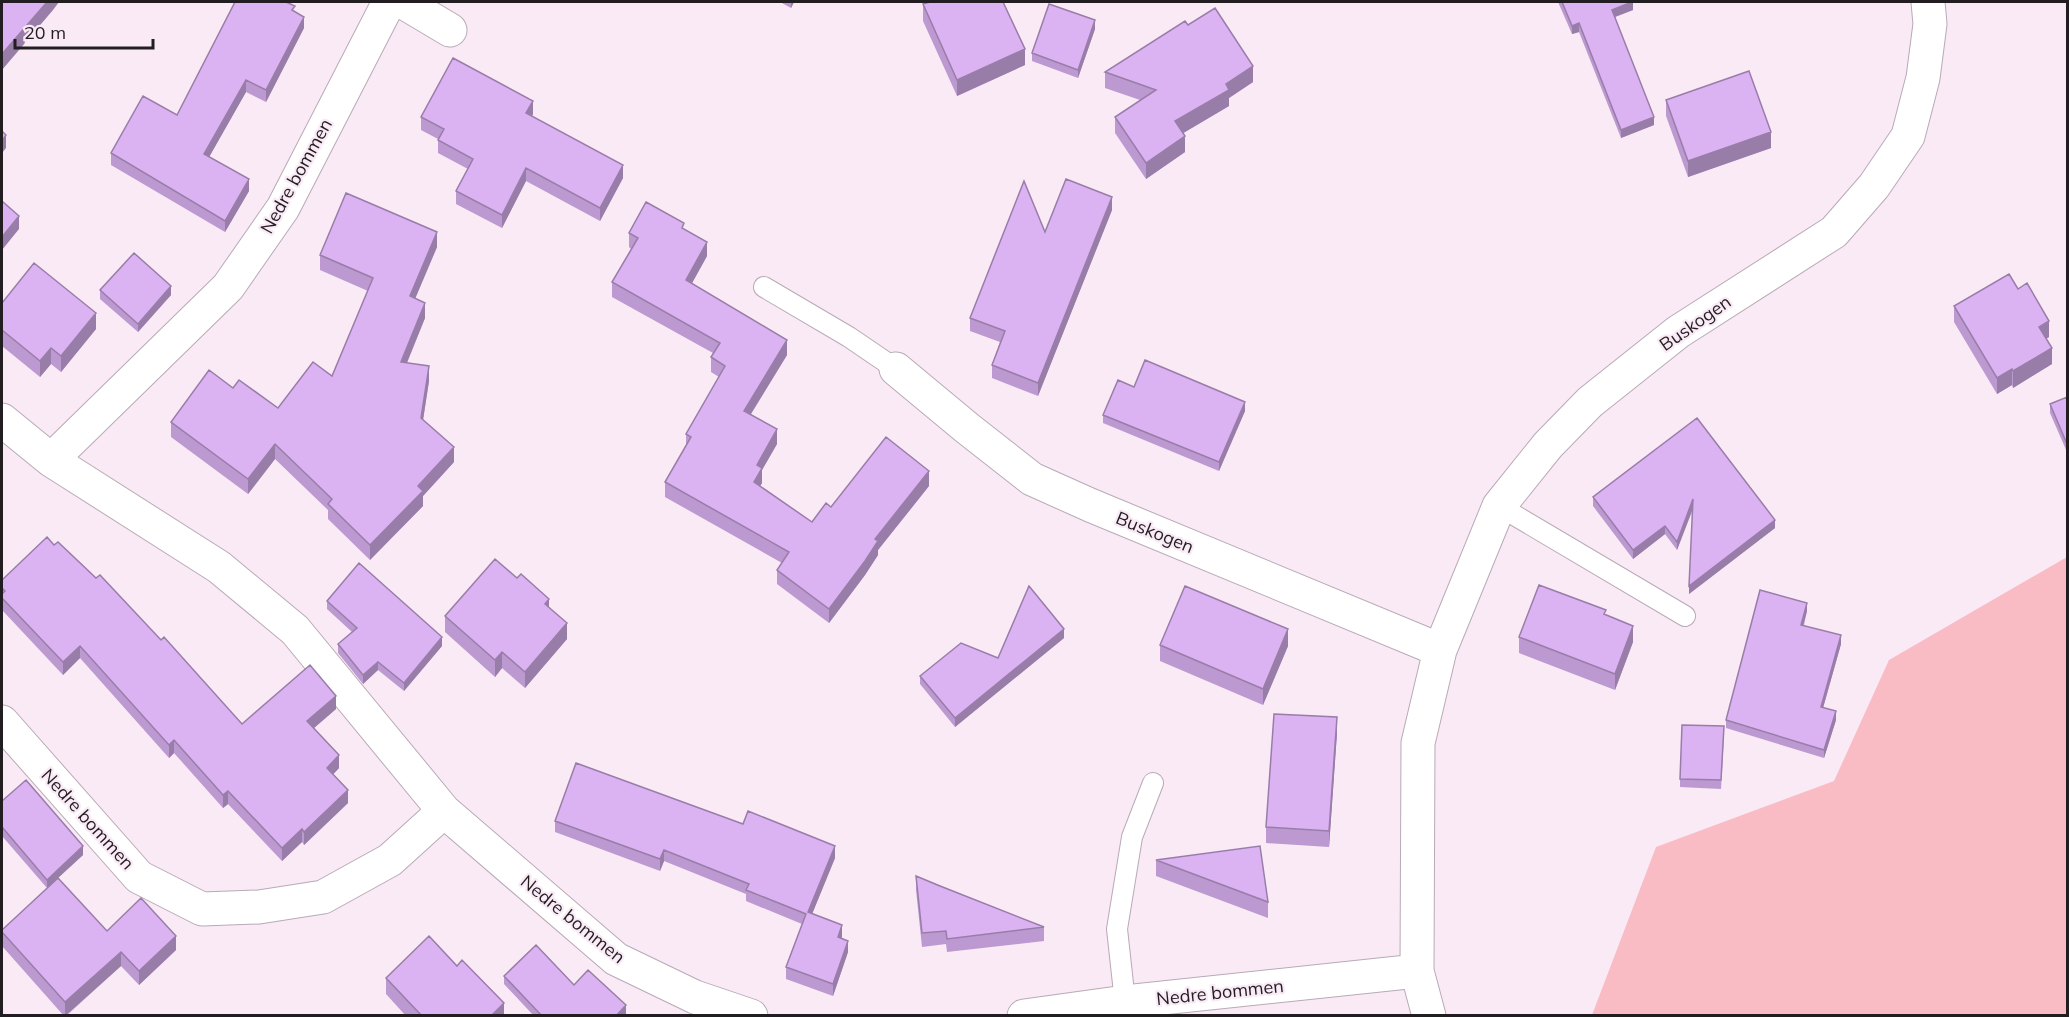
<svg xmlns="http://www.w3.org/2000/svg" width="2069" height="1017" font-family="Mulish,sans-serif">
<style>
.green{fill:#f9bcc5}
.lines{fill:none;stroke-linecap:round;stroke-linejoin:round}
.lane-casing{stroke:#b8aab6;stroke-width:22}
.street-casing{stroke:#b8aab6;stroke-width:35}
.lane{stroke:#fff;stroke-width:20}
.street{stroke:#fff;stroke-width:33}
.wall{fill:#bc99d0}
.shaded-wall{fill:#997da9}
.building{fill:#dbb2f2;stroke:#997da9;stroke-width:1.5}
.labels{text-anchor:middle;dominant-baseline:central;stroke-width:4.5;stroke-linejoin:round;paint-order:stroke}
.street-label{font-size:18px;fill:#221d21;stroke:#f9eaf6}
</style>
<rect width="100%" height="100%" fill="#f9eaf6"/>
<!-- green -->
<path class="green" d="M2067,557V1015H1592L1656,847L1834,781L1889,660Z"/>
<g class="lines">
<defs>
<path id="lane" d="M764,287L849,337L896,369
M1499,506L1685,616
M1125,1002L1117,929L1132,837L1153,783"/>
<path id="street" d="M403,2L450,30
M896,369L967,428L1032,479L1090,505L1440,650
M2,420L51,460L219,567L295,630L444,811L616,959L695,997L751,1016
M51,460L228,287L283,208L389,2
M2,722L139,877L202,909L259,907L323,897L390,860L444,811
M1024,1016L1125,1002L1417,971
M1429,1016L1417,971L1418,743L1440,650L1499,506L1548,445L1590,402L1678,332L1834,232L1874,186L1908,136L1923,78L1930,24L1928,2"/>
</defs>
<!-- lane casing -->
<use href="#lane" class="lane-casing"/>
<!-- street casing -->
<use href="#street" class="street-casing"/>
<!-- lane -->
<use href="#lane" class="lane"/>
<!-- street -->
<use href="#street" class="street"/>
</g>
<!-- wall -->
<path class="wall" d="M780,2H794L791,8Z
M1558,2H1633V10L1615,17L1654,125L1621,138L1579,32L1572,34Z
M923,4L1025,65L957,96L923,21Z
M295,12L304,28L266,102L246,92L209,157L249,191L225,232L111,165V153L177,115Z
M1188,25L1253,82L1229,98V106L1183,133L1185,152L1146,179L1115,133V117L1140,100L1105,88V72Z
M1095,29L1078,78L1032,61V53Z
M1666,100L1771,148L1688,177L1666,116Z
M533,114L532,116L623,178L600,221L526,181L502,228L456,204V191L468,169L438,153V139L421,130V117Z
M1112,210L1038,396L992,378V365L1000,342L970,331V318L1045,232Z
M684,229L707,256L692,283L787,355L751,414L777,444L762,470V483L760,486L812,522L831,507L929,486L878,550V555L865,575L829,623L777,584V570L782,563L665,497V482L686,446V434L719,377L711,372V357L713,353L612,297V282L631,249L629,247V233Z
M437,247L415,298L425,318L407,363L429,381L423,420L454,462L423,496V506L370,560L328,519V510L275,459L248,494L171,437V422L233,388L278,408L332,376L368,291L320,270V255Z
M2018,289L2049,337L2046,339L2052,364L2013,388L2012,385L1997,394L1954,322V306Z
M100,290L171,295L138,332L100,299Z
M2,303L96,329L61,372L51,364L40,377L2,346Z
M1134,387L1245,411L1219,471L1103,423V415Z
M2067,397V452L2050,413V404Z
M1697,418L1775,528L1689,594L1693,509L1677,550L1665,534L1633,559L1593,506V497Z
M54,545L242,724L336,709L314,728L339,768L333,774L348,803L304,845L302,842L282,861L228,804L223,808L174,753L169,758L80,658L63,675L2,610V580Z
M327,601L442,646L404,691L378,670L363,684L338,653V644L352,632L327,609Z
M549,607L567,639L525,688L502,668L495,677L445,632V616Z
M1807,611L1804,625L1841,644L1823,708L1836,720L1824,758L1726,728V720Z
M1519,637L1633,642L1615,690L1519,653Z
M1064,638L955,727L920,684V676L998,658Z
M1160,645L1288,646L1263,705L1160,661Z
M1337,733L1329,847L1266,843V827Z
M1724,735L1721,789L1680,787V779Z
M2,801L83,855L58,878L107,931L176,950L139,985L121,966L66,1016H64L2,946V930L47,888L2,836V846Z
M555,821L835,858L812,914L842,936V938L848,952L833,996L786,979V967L802,924L746,901V894L664,861L660,871L555,832Z
M1156,860L1268,902V918L1156,876Z
M916,876L1044,927V941L947,952L946,944L922,947L916,890Z
M504,976L574,985L626,1014L624,1016H534L504,984Z
M386,978L504,1016H406L386,994Z"/>
<!-- shaded-wall -->
<path class="shaded-wall" d="M47,2H59L53,10L2,70V54Z
M791,2H794L791,8Z
M1633,2V10L1612,18V10Z
M304,17V28L266,102V90Z
M1095,20V29L1078,78V70Z
M1579,23V32L1572,34V26Z
M1025,49V65L957,96V80Z
M1253,66V82L1229,98V106L1175,138V121L1226,84Z
M246,80V92L204,166V154Z
M533,101V114L526,126V113Z
M1654,117V125L1621,138V130Z
M1771,132V148L1688,177V161Z
M6,135V148L2,153V141Z
M1185,136V152L1146,179V163Z
M623,165V178L600,221V208Z
M526,168V181L502,228V215Z
M249,179V191L225,232V221Z
M1112,197V210L1038,396V383Z
M19,216V229L2,250V237Z
M437,232V247L410,311V296Z
M707,242V256L686,294V280Z
M171,286V295L138,332V324Z
M425,303V318L401,377V362Z
M96,313V329L61,372V356Z
M2049,321V337L2039,343V327Z
M787,340V355L744,425V411Z
M51,348V364L40,377V361Z
M2052,348V364L2013,388V371Z
M429,366V381L421,433V418Z
M2012,369V385L1997,394V378Z
M1245,402V411L1219,471V462Z
M777,429V444L762,470V483L754,497V482L757,465Z
M275,444V459L248,494V479Z
M454,447V462L423,496V506L370,560V545L418,486Z
M929,471V486L878,550V555L865,575L829,623V609L875,539Z
M1693,499V508L1677,550V542Z
M1775,520V528L1689,594V586Z
M1665,526V534L1633,559V550Z
M549,599V615L545,604Z
M1807,603V611L1801,633V625Z
M567,623V639L525,688V672Z
M1633,626V642L1615,690V674Z
M1064,629V638L955,727V718Z
M1288,629V646L1263,705V689Z
M1841,635V644L1821,715V707Z
M442,637V646L404,691V683Z
M80,646V658L63,675V662Z
M502,652V668L495,677V660Z
M378,662V670L363,684V675Z
M336,696V709L307,734V721Z
M1836,711V720L1824,758V750Z
M1337,717V733L1329,847V831Z
M174,740V753L169,758V745Z
M339,755V768L327,781V768Z
M348,790V803L304,845V832Z
M228,791V804L223,808V795Z
M302,829V842L282,861V848Z
M83,846V855L47,888V880Z
M835,846V858L808,924V912Z
M664,850V861L660,871V859Z
M842,925V936L838,948V937Z
M176,936V950L139,985V971Z
M848,941V952L833,996V984Z
M121,952V966L65,1016V1002Z
M504,1003V1016H491Z
M626,1005V1014L624,1016H616Z"/>
<!-- building -->
<path class="building" d="M2,2H47L2,54Z
M235,2H286L295,6L292,10L304,17L266,90L246,80L204,154L249,179L225,221L111,153L143,96L177,115Z
M930,2H1003L1025,49L957,80L923,4Z
M1562,2H1632L1612,10L1654,117L1621,130L1579,23L1572,26Z
M1049,4L1095,20L1078,70L1032,53Z
M1215,8L1253,66L1226,84L1229,90L1175,121L1185,136L1146,163L1115,117L1156,90L1105,72L1185,21L1188,25Z
M453,58L533,101L526,113L623,165L600,208L526,168L502,215L456,191L473,159L438,140L444,129L421,117Z
M1749,71L1771,132L1688,161L1666,100Z
M2,131L6,135L2,141Z
M1066,179L1112,197L1038,383L992,365L1005,331L970,318L1024,181L1045,232Z
M346,193L437,232L410,296L425,303L401,362L429,366L421,418L454,447L418,486L423,491L370,545L328,504L332,499L275,444L248,479L171,422L209,370L233,388L239,380L278,408L313,362L332,376L373,278L320,255Z
M2,201L19,216L2,237Z
M646,202L684,223L682,228L707,242L686,280L787,340L744,411L777,429L757,465L762,468L754,482L812,522L826,503L831,507L886,437L929,471L875,539L878,541L865,561L829,609L777,570L789,552L665,482L691,437L686,434L725,366L711,357L720,343L612,282L638,238L629,233Z
M134,253L171,286L138,324L100,290Z
M34,263L96,313L61,356L51,348L40,361L2,330V303Z
M2009,274L2018,289L2027,283L2049,321L2039,327L2052,348L2013,371L2012,369L1997,378L1954,306Z
M1145,360L1245,402L1219,462L1103,415L1118,380L1134,387Z
M2067,397V444L2050,404Z
M1697,418L1775,520L1689,586L1693,499L1677,542L1665,526L1633,550L1593,497Z
M47,537L54,545L58,542L96,578L100,575L161,640L164,637L242,724L310,665L336,696L307,721L339,755L327,768L348,790L304,832L302,829L282,848L228,791L223,795L174,740L169,745L80,646L63,662L2,598V594L5,591L2,588V580Z
M495,559L517,578L521,574L549,599L545,604L567,623L525,672L502,652L495,660L445,616Z
M359,563L442,637L404,683L378,662L363,675L338,644L357,628L327,601Z
M1539,585L1606,610L1604,614L1633,626L1615,674L1519,637Z
M1029,586L1064,629L955,718L920,676L961,643L998,658Z
M1185,586L1288,629L1263,689L1160,645Z
M1760,590L1807,603L1801,625L1841,635L1821,707L1836,711L1824,750L1726,720Z
M1274,714L1337,717L1329,831L1266,827Z
M1682,725L1724,726L1721,780L1680,779Z
M576,763L743,824L748,811L835,846L808,912L842,925L838,937L848,941L833,984L786,967L806,914L746,890L749,884L664,850L660,859L555,821Z
M26,780L83,846L47,880L2,827V801Z
M1260,846L1268,902L1156,860Z
M916,876L940,886L1044,927L947,939L946,931L922,933Z
M58,878L107,931L141,898L176,936L139,971L121,952L65,1002L2,932V930Z
M429,936L457,966L462,960L504,1003L491,1016H422L386,978Z
M536,945L574,985L588,970L626,1005L616,1016H542L504,976Z"/>
<g class="labels">
<!-- street labels -->
<g class="street-label">
<text transform="translate(296 176) rotate(-61)">Nedre bommen</text>
<text transform="translate(1695 323) rotate(-35)">Buskogen</text>
<text transform="translate(1155 532) rotate(22)">Buskogen</text>
<text transform="translate(88 819) rotate(48)">Nedre bommen</text>
<text transform="translate(573 919) rotate(39)">Nedre bommen</text>
<text transform="translate(1220 992) rotate(-6)">Nedre bommen</text>
</g>
</g>
<!-- border -->
<rect width="2069" height="1017" fill="none" stroke="#221d21" stroke-width="6"/>
<!-- scale -->
<path d="M15 39v9h138v-9" fill="none" stroke="#221d21" stroke-width="3"/>
<text x="24" y="39" font-size="18" fill="#221d21" stroke="#f9eaf6" stroke-width="4.5" paint-order="stroke">20 m</text>
</svg>
